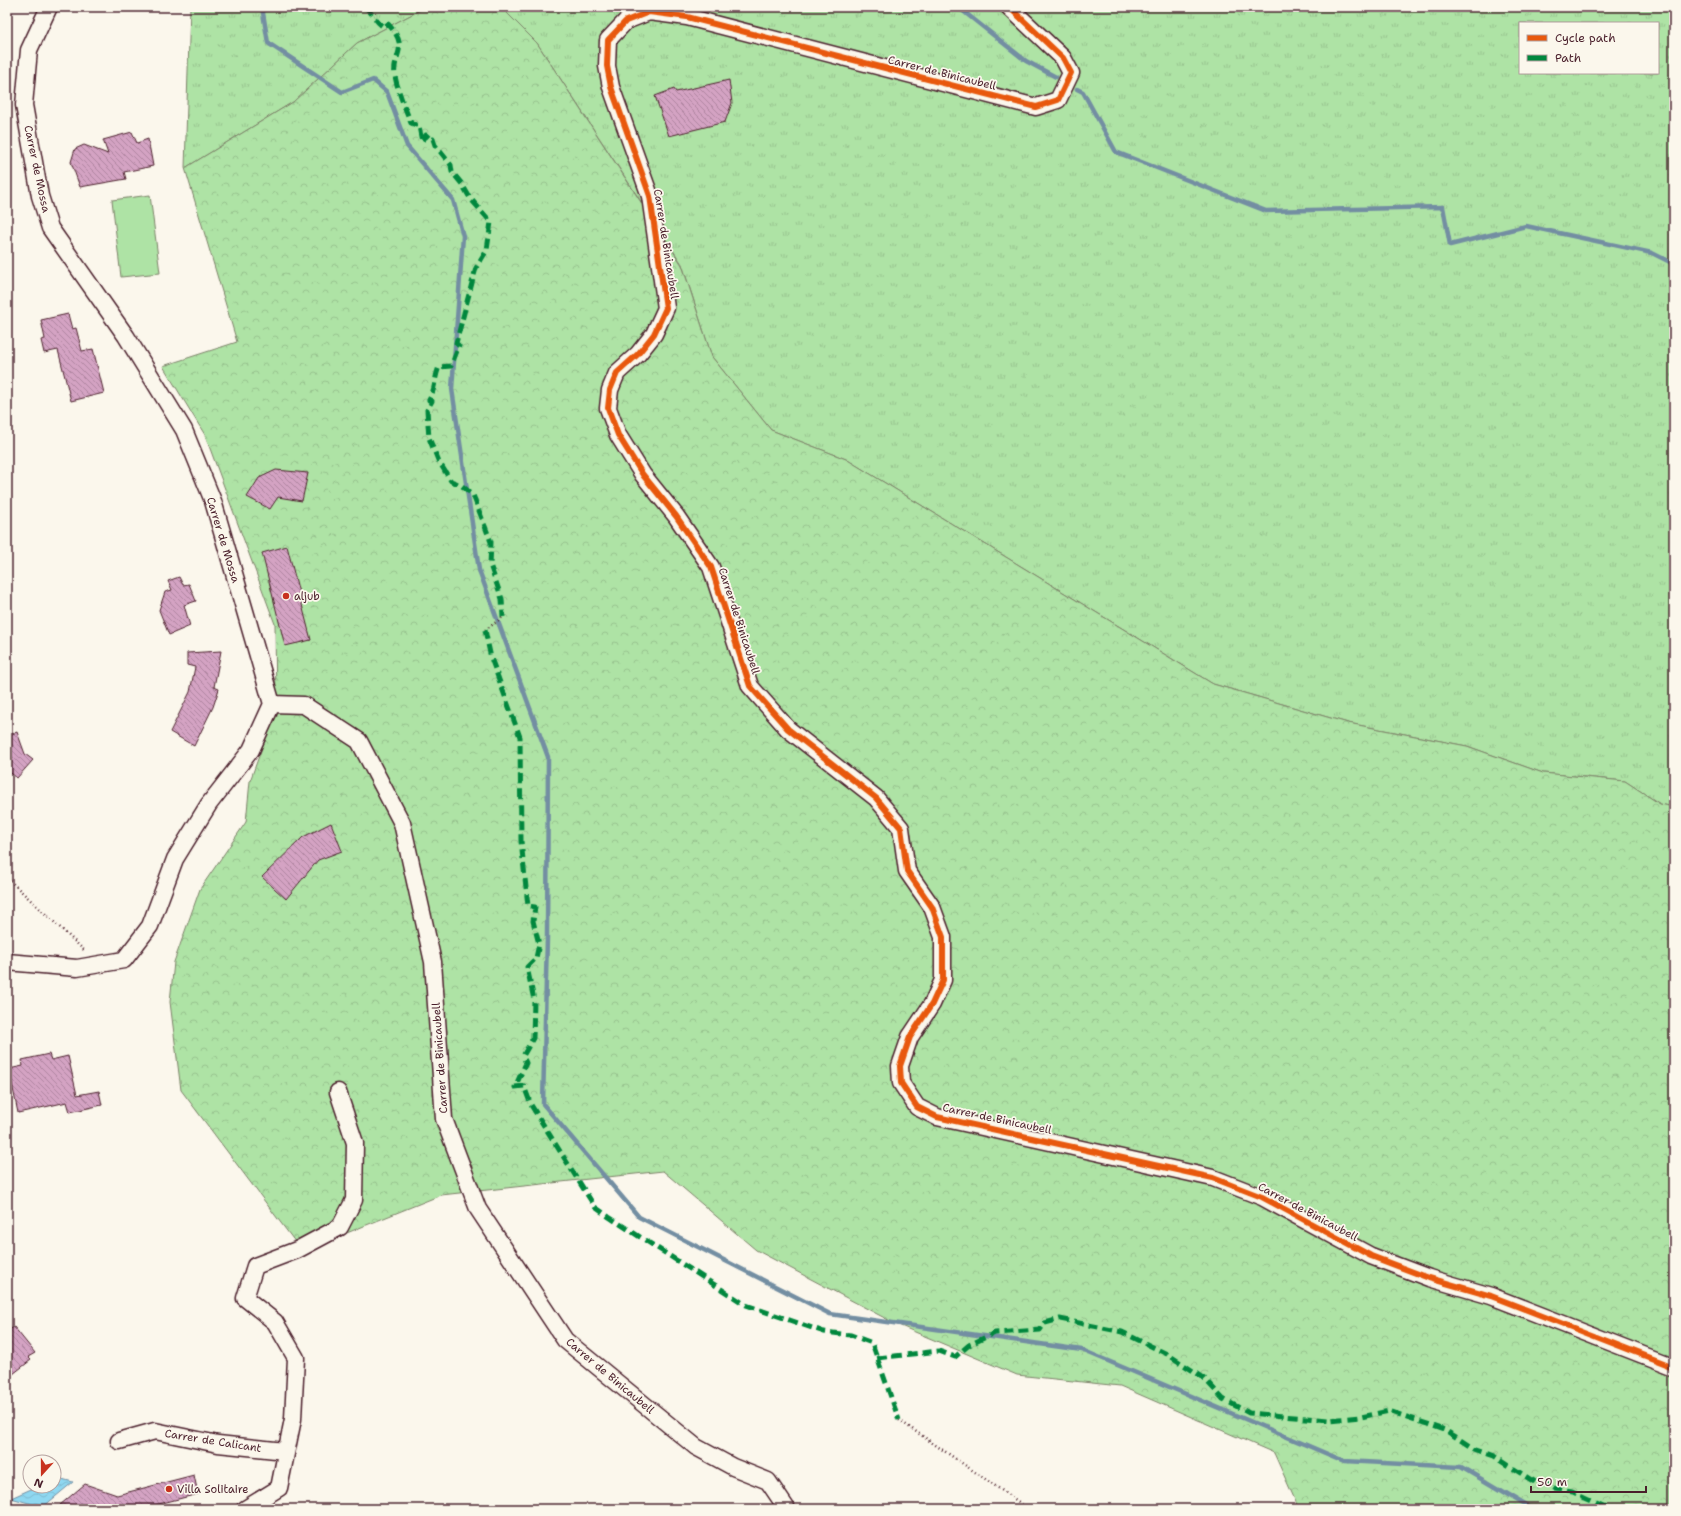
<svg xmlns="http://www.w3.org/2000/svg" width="1681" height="1516" font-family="'Shantell Sans',sans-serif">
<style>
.grass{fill:url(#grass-tufts);stroke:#7c8168;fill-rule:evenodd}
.forest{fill:url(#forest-crowns);stroke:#7c8168}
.pitch{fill:#aee3a5;stroke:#7c8168}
.water{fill:url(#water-waves);stroke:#738ea2}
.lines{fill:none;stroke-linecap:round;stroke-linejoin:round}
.stream{stroke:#738ea2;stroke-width:4.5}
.building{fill:url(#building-back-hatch);stroke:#4a1f2b}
.street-casing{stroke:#4a1f2b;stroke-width:19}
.path{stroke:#4a1f2b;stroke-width:2.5;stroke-dasharray:1 3;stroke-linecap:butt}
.street{stroke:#fbf7ec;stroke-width:16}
.quiet{stroke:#00873e;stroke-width:5;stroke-dasharray:10 5;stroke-linecap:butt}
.cycleway-casing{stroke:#fbf7ec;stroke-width:8}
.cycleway{stroke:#e8590c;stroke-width:6}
.poi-dot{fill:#c8321e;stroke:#fbf7ec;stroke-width:1.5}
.labels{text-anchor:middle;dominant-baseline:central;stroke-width:3.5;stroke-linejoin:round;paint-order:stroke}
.street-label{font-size:11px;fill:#4a1f2b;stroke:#fbf7ec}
.poi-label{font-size:11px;fill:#4a1f2b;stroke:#fbf7ec;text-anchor:start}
</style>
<defs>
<pattern id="grass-tufts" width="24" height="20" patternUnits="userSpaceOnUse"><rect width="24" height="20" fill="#aee3a5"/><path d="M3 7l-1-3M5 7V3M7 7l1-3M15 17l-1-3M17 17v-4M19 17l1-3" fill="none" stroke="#97c28e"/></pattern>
<pattern id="forest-crowns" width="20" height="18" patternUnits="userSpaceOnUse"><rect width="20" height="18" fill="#aee3a5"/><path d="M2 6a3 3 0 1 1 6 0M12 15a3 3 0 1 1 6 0" fill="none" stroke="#97c28e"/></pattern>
<pattern id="water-waves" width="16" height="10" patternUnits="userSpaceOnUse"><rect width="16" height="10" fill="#8fd8f1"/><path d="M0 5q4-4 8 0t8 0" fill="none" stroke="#7db9cf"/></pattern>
<pattern id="building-back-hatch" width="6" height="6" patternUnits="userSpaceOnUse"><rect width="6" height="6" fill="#d4a3c3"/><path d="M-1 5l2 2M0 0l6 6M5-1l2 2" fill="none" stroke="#ae849f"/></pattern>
</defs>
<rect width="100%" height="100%" fill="#fbf7ec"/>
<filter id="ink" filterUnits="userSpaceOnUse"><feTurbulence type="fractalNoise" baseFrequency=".025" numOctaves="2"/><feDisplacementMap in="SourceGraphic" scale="8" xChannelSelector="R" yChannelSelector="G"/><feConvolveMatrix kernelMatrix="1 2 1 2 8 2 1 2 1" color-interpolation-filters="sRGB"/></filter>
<g filter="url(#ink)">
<!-- grass -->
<path class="grass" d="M190,7H426L357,43L293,102L185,168Z
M501,7H1674V807L1660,804L1625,781L1543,773L1467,746L1348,723L1213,684L846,459L771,430L712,357L682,264L537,43ZM1520,23H1658V73H1520Z"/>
<!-- forest -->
<path class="forest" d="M426,7H501L537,43L682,265L712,357L771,430L846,459L1213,684L1348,723L1467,746L1543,773L1625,781L1660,804L1674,807V1509H1299L1274,1453L1120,1386L1017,1375L896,1324L756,1250L663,1171L441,1195L302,1251L181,1090L170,1002L174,962L200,889L246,822L250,781L276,709L275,624L205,435L163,366L237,342L185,168L293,102L357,43Z"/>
<!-- pitch -->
<path class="pitch" d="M150,195L160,273L121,277L112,200Z"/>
<!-- water -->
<path class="water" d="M58,1478L73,1482L43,1507L11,1498L38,1486H54V1480Z"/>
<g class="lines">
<!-- stream -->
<path class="stream" d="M262,7L268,43L342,92L373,80L387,92L407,146L453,200L463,236L452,389L479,570L548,757L547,937L543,1104L639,1217L830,1314L1082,1350L1344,1461L1461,1467L1532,1509
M958,7L1026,61L1056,77
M1077,89L1083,92L1116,152L1266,211L1443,207L1450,245L1526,226L1652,253L1674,264"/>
</g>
<!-- building -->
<path class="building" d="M729,80L732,103L725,122L669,136L655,96L674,89L676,92Z
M132,132L137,143L148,139L153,166L124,172L126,179L80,187L71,162L75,149L84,145L108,154L103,140Z
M68,314L72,329L76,328L82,351L93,349L104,393L71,401L58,350L44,353L41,340L45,339L41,320Z
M276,470L308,473L302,501L278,497L270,509L247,497L259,478Z
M287,546L311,640L285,646L262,553Z
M179,577L183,585L189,584L196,601L184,605L190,626L169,635L159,610L165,592L172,590L168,581Z
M221,651L214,687L219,689L213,707L194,746L170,732L190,692L195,667L187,665V653Z
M17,732L25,754L33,760L17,778L7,770V736Z
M331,823L342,851L318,860L286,899L262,877L303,837Z
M49,1054L51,1060L68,1056L77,1095L99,1091L102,1105L70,1112L67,1102L18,1113L9,1069L23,1066L22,1060Z
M14,1327L35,1353L28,1357L31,1360L13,1374L7,1368V1331Z
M194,1475L198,1494L139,1509H76L60,1505L85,1484L117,1495Z"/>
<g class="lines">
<defs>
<path id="street" d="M1009,7L1063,58L1071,73L1058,100L1036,107L687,17L649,12L626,21L608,40L607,66L611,87L650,196L666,308L654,334L638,354L617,373L610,390L608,408L618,435L643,475L676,516L711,567L750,686L788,729L876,798L901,828L907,871L932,907L943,937V980L932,1004L910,1037L900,1066L901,1083L917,1107L937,1117L1213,1178L1262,1197L1371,1256L1429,1278L1491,1296L1674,1367
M272,704L304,705L359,741L402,823L433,962L444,1119L478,1209L565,1340L696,1447L733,1467L768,1481L787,1509
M7,962L77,968L124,960L150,926L175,859L209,804L251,750L272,704L213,501L184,430L126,336L50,228L40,196L24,105L29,50L49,7
M119,1441L155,1431L218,1444L285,1451
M245,1509L279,1488L293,1419L296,1358L275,1322L245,1298L255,1266L297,1250L340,1227L354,1200L355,1143L338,1092"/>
</defs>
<!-- street casing -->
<use href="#street" class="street-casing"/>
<!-- path -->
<path class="path" d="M485,630L503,617
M7,878L85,951
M899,1420L1029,1509"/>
<!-- street -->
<use href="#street" class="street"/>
<!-- quiet -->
<path class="quiet" d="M326,7L333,9V7
M365,7C373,13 376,23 384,27L388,24C411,49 392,53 395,76C398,92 405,108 411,123L419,126L422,142L426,135L431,140L433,139L435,145L451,165L452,172L462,184L470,198L491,222L487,250L476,268L456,343L459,346L451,366L439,367C434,379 436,388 429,400L432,401L427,410L429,438L438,460L451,481L461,485L473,495L491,542L490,565L502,599L503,617
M485,630L491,658L520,737L521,841L528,906L535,907L533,921L539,944L536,958L527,967L534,1000L533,1038L523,1056L526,1063L515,1087L524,1086L531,1105L595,1207L609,1217L746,1305L824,1332L851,1335L872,1343L899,1420
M877,1358L939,1351L955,1357L969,1345L995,1333L1040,1330L1045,1323L1060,1319L1122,1332L1167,1354L1204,1378L1223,1399L1249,1413L1329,1420L1361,1417L1389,1411L1445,1430L1474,1449L1494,1456L1536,1483L1546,1484L1553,1489L1573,1492L1611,1509"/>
<defs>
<path id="cycleway" d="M1009,7L1063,58L1071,73L1058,100L1036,107L687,17L649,12L626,21L608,40L607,66L611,87L650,196L666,308L654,334L638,354L617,373L610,390L608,408L618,435L643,475L676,516L711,567L750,686L788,729L876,798L901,828L907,871L932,907L943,937V980L932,1004L910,1037L900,1066L901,1083L917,1107L937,1117L1213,1178L1262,1197L1371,1256L1429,1278L1491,1296L1674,1367"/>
</defs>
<!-- cycleway casing -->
<use href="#cycleway" class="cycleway-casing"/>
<!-- cycleway -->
<use href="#cycleway" class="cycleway"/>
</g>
</g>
<!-- markers -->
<g class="poi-dot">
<circle cx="286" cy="596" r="4"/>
<circle cx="169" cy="1489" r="4"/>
</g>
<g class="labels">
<!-- street labels -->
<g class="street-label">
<text transform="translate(942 73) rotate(14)">Carrer de Binicaubell</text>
<text transform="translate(37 169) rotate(78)">Carrer de Mossa</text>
<text transform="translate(666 244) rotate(81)">Carrer de Binicaubell</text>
<text transform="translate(223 540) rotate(73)">Carrer de Mossa</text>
<text transform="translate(739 621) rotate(72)">Carrer de Binicaubell</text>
<text transform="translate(440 1058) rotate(-94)">Carrer de Binicaubell</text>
<text transform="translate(997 1119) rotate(12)">Carrer de Binicaubell</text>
<text transform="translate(1308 1212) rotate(28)">Carrer de Binicaubell</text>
<text transform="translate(610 1376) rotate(40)">Carrer de Binicaubell</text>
<text transform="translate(213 1441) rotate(9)">Carrer de Calicant</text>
</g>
<!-- poi labels -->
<g class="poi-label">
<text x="294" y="596">aljub</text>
<text x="177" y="1489">Villa Solitaire</text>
</g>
</g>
<!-- margin -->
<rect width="1681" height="1516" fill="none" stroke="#fbf7ec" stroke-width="24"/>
<rect x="12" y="12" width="1657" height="1492" fill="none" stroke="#4a1f2b" stroke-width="1.5" filter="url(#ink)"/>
<!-- legend -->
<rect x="1519" y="22" width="140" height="52" fill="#fbf7ec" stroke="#b4a19f"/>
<rect x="1527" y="35" width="20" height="6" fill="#e8590c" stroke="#b4a19f"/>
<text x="1555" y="42" font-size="12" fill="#4a1f2b">Cycle path</text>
<rect x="1527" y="55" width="20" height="6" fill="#00873e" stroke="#b4a19f"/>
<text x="1555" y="62" font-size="12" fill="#4a1f2b">Path</text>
<!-- north arrow -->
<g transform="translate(42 1474) rotate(201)"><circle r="19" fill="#fbf7ec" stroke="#b4a19f"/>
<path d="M0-3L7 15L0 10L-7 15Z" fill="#c8321e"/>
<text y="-6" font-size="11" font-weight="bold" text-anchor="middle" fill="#4a1f2b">N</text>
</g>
<!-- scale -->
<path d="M1531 1486v6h115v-6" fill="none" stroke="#4a1f2b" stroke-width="2"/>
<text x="1537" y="1486" font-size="12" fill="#4a1f2b" stroke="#fbf7ec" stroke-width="3" paint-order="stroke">50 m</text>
</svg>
